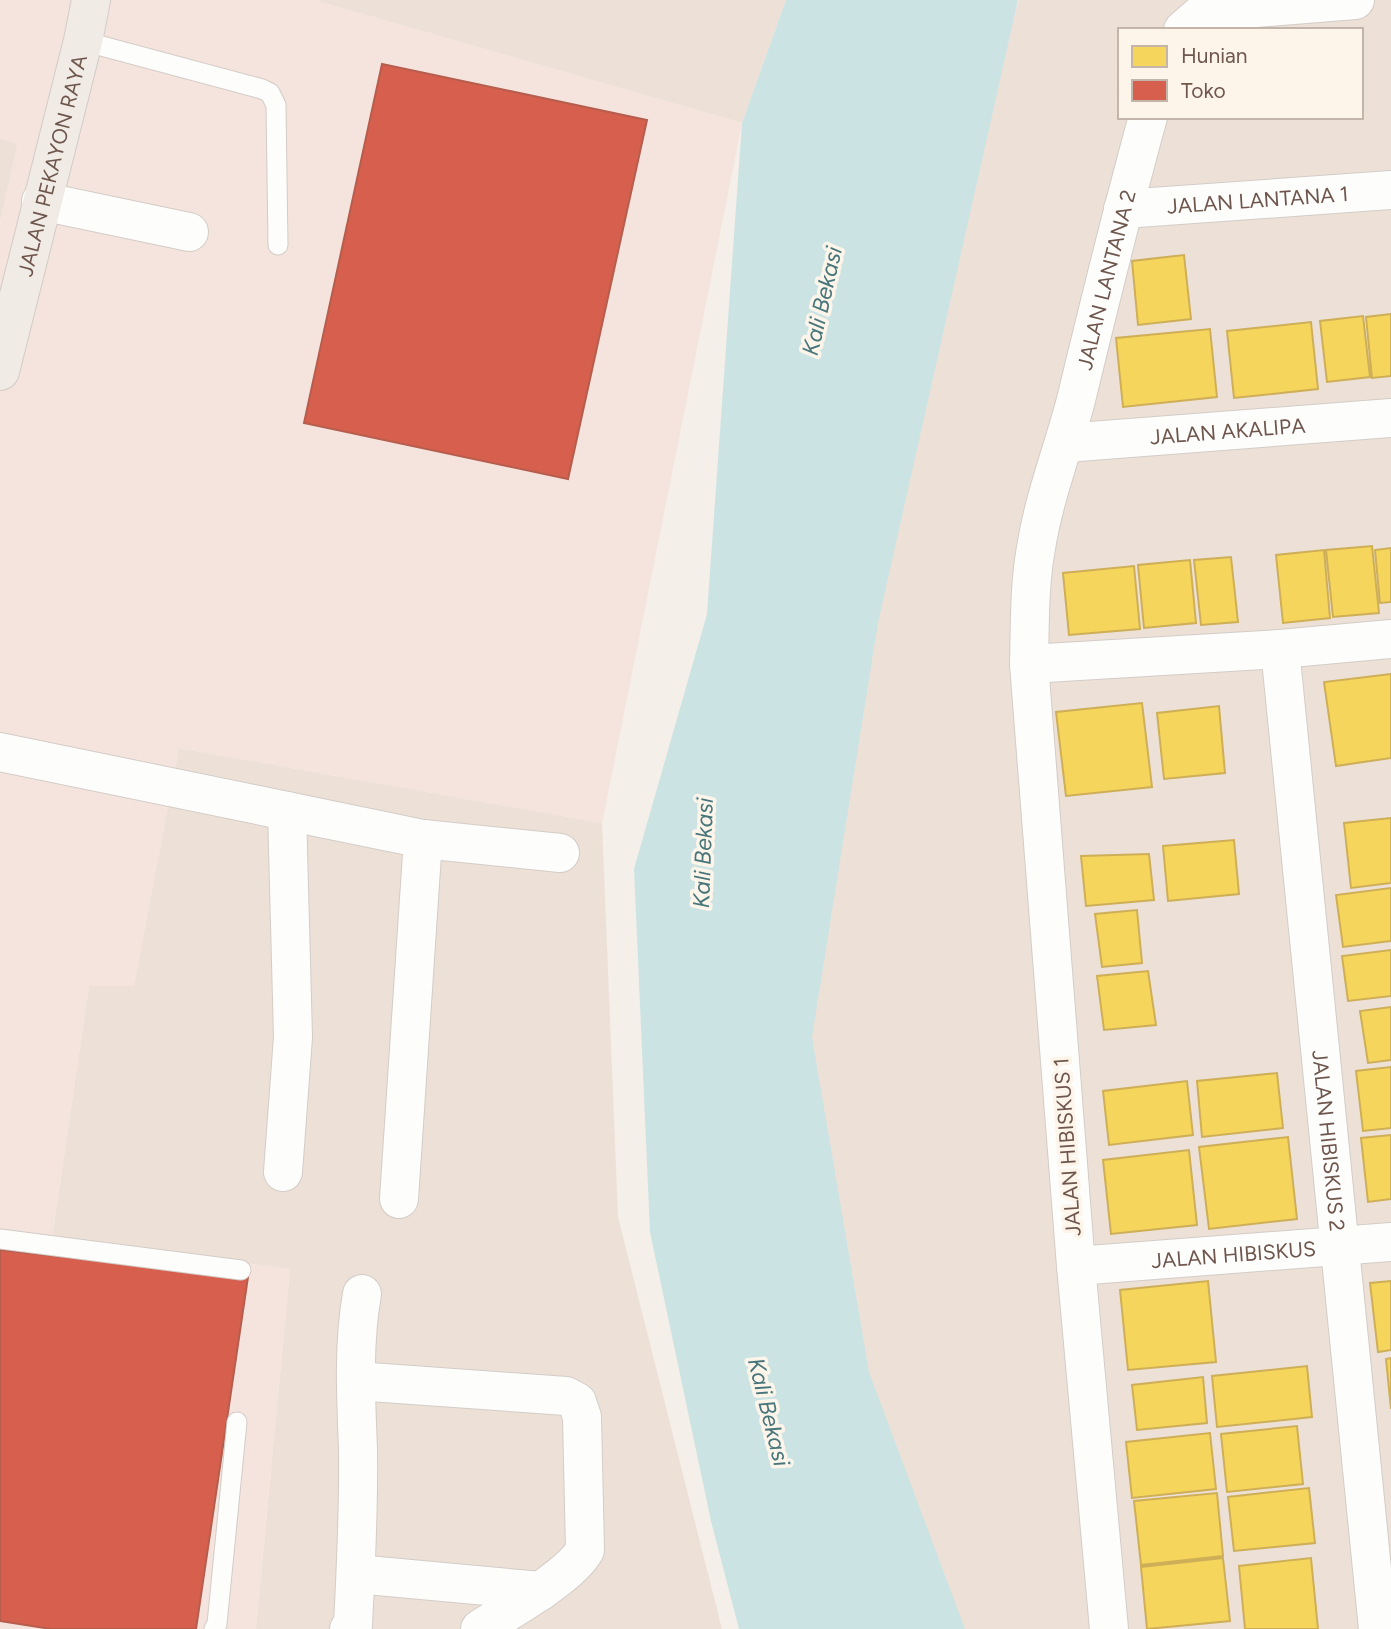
<svg xmlns="http://www.w3.org/2000/svg" width="1391" height="1629" font-family="Figtree,sans-serif">
<style>
.residential{fill:#ede1d7;fill-rule:evenodd}
.commercial{fill:#f4e4dd}
.water{fill:#cce3e3}
.homes{fill:#f6d55c;stroke:#ceaf58;stroke-width:2}
.shops{fill:#d6604d;stroke:#b75d4d;stroke-width:2}
.lines{fill:none;stroke-linecap:round;stroke-linejoin:round}
.service-casing{stroke:#d3ccc7;stroke-width:21}
.minor-casing{stroke:#d3ccc7;stroke-width:40}
.primary-casing{stroke:#d3cbc6;stroke-width:40}
.service{stroke:#fdfdfc;stroke-width:19}
.minor{stroke:#fdfdfc;stroke-width:38}
.primary{stroke:#f0ebe5;stroke-width:38}
.labels{text-anchor:middle;dominant-baseline:central;stroke-width:7;stroke-linejoin:round;paint-order:stroke}
.street-label{font-size:21px;fill:#6f564d;stroke:#fdf4ea}
.water-label{font-size:23px;font-style:italic;fill:#46757a;stroke:#fdf4ea}
</style>
<rect width="100%" height="100%" fill="#f4efe9"/>
<!-- residential -->
<path class="residential" d="M314,0H786L742,123Z
M1019,0H1391V1629H861L775,1193L872,581L980,134ZM1120,30H1361V117H1120Z
M0,139L18,144L0,223Z
M179,748L602,823L618,1217L722,1629H256L290,1269L52,1238L89,986L134,985Z"/>
<!-- commercial -->
<path class="commercial" d="M0,0H314L742,123L602,823L179,748L134,986H89L52,1238L290,1269L256,1629H0V223L17,144L0,139Z"/>
<!-- water -->
<path class="water" d="M786,0H1018L878,623L812,1037L869,1372L965,1629H739L711,1521L650,1232L634,869L707,614L742,123Z"/>
<!-- homes -->
<path class="homes" d="M1184,255L1191,319L1138,325L1132,261Z
M1391,314V376L1372,378L1366,317Z
M1363,316L1370,377L1327,382L1320,321Z
M1311,322L1318,389L1234,398L1227,331Z
M1210,329L1217,397L1123,407L1116,338Z
M1372,546L1379,613L1333,617L1326,550Z
M1391,548V602L1380,603L1375,550Z
M1324,550L1330,618L1283,623L1276,555Z
M1231,557L1238,622L1201,625L1194,560Z
M1190,560L1196,623L1144,628L1138,565Z
M1134,566L1140,629L1069,635L1063,573Z
M1391,674V758L1336,766L1324,682Z
M1142,703L1152,787L1066,796L1056,712Z
M1219,706L1225,773L1164,779L1157,713Z
M1391,818V883L1351,888L1344,823Z
M1234,840L1239,894L1168,901L1163,846Z
M1149,854L1154,900L1086,906L1081,856Z
M1391,888V941L1343,947L1336,895Z
M1137,910L1142,963L1102,967L1095,914Z
M1391,950V996L1348,1001L1342,956Z
M1148,971L1156,1025L1104,1030L1097,976Z
M1391,1007V1060L1368,1063L1360,1011Z
M1391,1067V1128L1363,1131L1356,1071Z
M1277,1073L1283,1128L1202,1137L1197,1081Z
M1187,1081L1193,1135L1109,1145L1103,1091Z
M1391,1135V1199L1368,1202L1361,1138Z
M1288,1137L1297,1219L1209,1229L1199,1147Z
M1189,1150L1197,1225L1111,1234L1103,1160Z
M1208,1281L1216,1362L1128,1370L1120,1290Z
M1391,1281V1350L1378,1352L1370,1283Z
M1391,1358V1409L1386,1359Z
M1307,1366L1312,1417L1217,1427L1212,1376Z
M1203,1377L1207,1423L1137,1430L1132,1385Z
M1297,1426L1303,1484L1227,1492L1221,1434Z
M1210,1433L1216,1489L1132,1498L1126,1442Z
M1309,1488L1315,1543L1234,1551L1228,1497Z
M1217,1493L1223,1556L1141,1565L1134,1501Z
M1223,1558L1230,1621L1147,1629L1141,1567Z
M1311,1558L1318,1629H1245L1239,1566Z"/>
<!-- shops -->
<path class="shops" d="M382,64L647,120L568,479L304,423Z
M0,1250L248,1277L196,1629H51L0,1621Z"/>
<g class="lines">
<defs>
<path id="service" d="M83,41L262,89L270,93L276,105L278,245
M0,1239L241,1270
M214,1629L217,1624L237,1422"/>
<g id="minor">
<path d="M1183,30L1199,16L1220,11L1355,0"/>
<path d="M41,201L189,232"/>
<path id="s1" d="M1123,209L1391,190"/>
<path id="s2" d="M1065,443L1391,418"/>
<path id="s3" d="M1280,649L1378,1629"/>
<path d="M1029,664L1280,649L1391,639"/>
<path d="M0,752L423,839L560,853"/>
<path d="M283,1172L293,1037L287,811"/>
<path d="M399,1199L423,839"/>
<path id="s4" d="M1076,1266L1391,1242"/>
<path d="M356,1381L566,1396L577,1402L582,1417L585,1550C570,1577 508,1611 480,1629"/>
<path d="M356,1574L541,1591"/>
<path d="M349,1629L353,1625C356,1567 359,1507 358,1449C356,1397 353,1345 362,1294"/>
<path id="s5" d="M1109,1629L1076,1266L1029,664C1030,626 1029,586 1036,548C1044,497 1063,450 1076,400C1099,305 1122,211 1148,117"/>
</g>
<g id="primary">
<path id="s6" d="M0,371L83,41L91,0"/>
</g>
</defs>
<!-- service casing -->
<use href="#service" class="service-casing"/>
<!-- minor casing -->
<use href="#minor" class="minor-casing"/>
<!-- primary casing -->
<use href="#primary" class="primary-casing"/>
<!-- service -->
<use href="#service" class="service"/>
<!-- minor -->
<use href="#minor" class="minor"/>
<!-- primary -->
<use href="#primary" class="primary"/>
</g>
<g class="labels">
<!-- street labels -->
<g class="street-label">
<text stroke="none"><textPath href="#s6" startOffset="212">JALAN PEKAYON RAYA</textPath></text>
<text stroke="none"><textPath href="#s1" startOffset="135">JALAN LANTANA 1</textPath></text>
<text stroke="none"><textPath href="#s5" startOffset="1362">JALAN LANTANA 2</textPath></text>
<text stroke="none"><textPath href="#s2" startOffset="163">JALAN AKALIPA</textPath></text>
<text stroke="none"><textPath href="#s3" startOffset="494">JALAN HIBISKUS 2</textPath></text>
<text transform="translate(1067 1147) rotate(-94)">JALAN HIBISKUS 1</text>
<text stroke="none"><textPath href="#s4" startOffset="158">JALAN HIBISKUS</textPath></text>
</g>
<!-- water labels -->
<g class="water-label">
<text transform="translate(822 301) rotate(-77)">Kali Bekasi</text>
<text transform="translate(703 853) rotate(-88)">Kali Bekasi</text>
<text transform="translate(769 1412) rotate(76)">Kali Bekasi</text>
</g>
</g>
<!-- legend -->
<rect x="1118" y="28" width="245" height="91" fill="#fdf4ea" stroke="#c4b5ab" stroke-width="2"/>
<rect x="1132" y="46" width="35" height="21" fill="#f6d55c" stroke="#c4b5ab" stroke-width="2"/>
<text x="1181" y="63" font-size="21" fill="#6f564d">Hunian</text>
<rect x="1132" y="80" width="35" height="21" fill="#d6604d" stroke="#c4b5ab" stroke-width="2"/>
<text x="1181" y="98" font-size="21" fill="#6f564d">Toko</text>
</svg>
